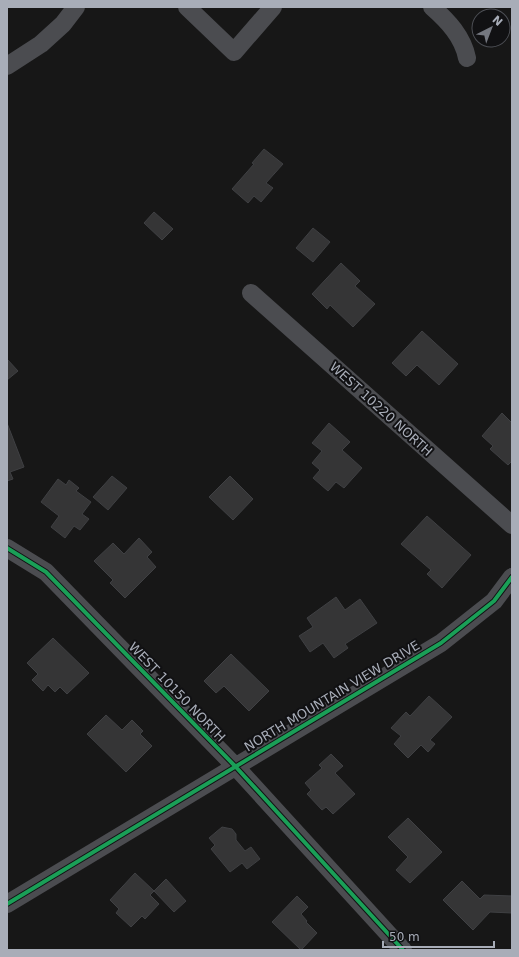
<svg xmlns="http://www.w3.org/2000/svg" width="519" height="957" font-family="'DejaVu Sans',sans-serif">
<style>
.building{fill:#353536;stroke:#3f4043}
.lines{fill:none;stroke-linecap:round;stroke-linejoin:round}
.minor{stroke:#4b4c50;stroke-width:18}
.cycleway-casing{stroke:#111113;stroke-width:6}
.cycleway{stroke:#1a9f57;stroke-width:4}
.labels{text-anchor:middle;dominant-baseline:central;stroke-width:4;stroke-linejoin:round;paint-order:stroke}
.street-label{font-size:13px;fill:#a8adb8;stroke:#111113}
</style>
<rect width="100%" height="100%" fill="#171717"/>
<!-- building -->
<path class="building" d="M264,149L283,164L266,183L273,188L261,202L254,196L248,203L232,189L254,164L252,163Z
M154,212L173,229L162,240L144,223Z
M313,228L330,242L313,262L296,248Z
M341,263L360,281L355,286L375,304L353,327L330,305L327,309L312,294Z
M422,331L458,364L439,385L417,365L406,376L392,363Z
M7,359L18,371L7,380Z
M502,413L512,423V463L511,462L508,465L490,449L493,446L482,436Z
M7,423L24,467L10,472L13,479L7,481Z
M329,423L350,442L342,450L362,468L344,488L336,482L328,491L313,478L320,470L312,463L322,451L312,443Z
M112,476L127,488L108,510L93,497Z
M230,476L253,499L233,520L209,497Z
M58,479L66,485L69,480L79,488L76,491L91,502L82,514L89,519L80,530L74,526L65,538L51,527L59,516L41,502Z
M427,516L471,555L442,588L427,574L431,570L401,544Z
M139,538L152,552L147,557L156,567L125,598L110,583L113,580L94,561L113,543L124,554Z
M336,597L345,610L360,599L377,623L345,644L348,648L334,658L323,643L310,652L299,636L313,627L307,618Z
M53,638L89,673L67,694L60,687L55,692L48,685L43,691L32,680L38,674L27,663Z
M231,654L269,691L249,711L224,686L216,693L204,681Z
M429,696L452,717L430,740L435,744L428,752L421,745L408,758L394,744L401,736L391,728L406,712L410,716Z
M106,715L122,730L132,720L143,731L140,734L152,746L126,772L87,734Z
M331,754L343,766L335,773L355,794L333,814L326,807L322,810L307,794L311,790L305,783L322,768L319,765Z
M408,818L442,852L410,883L396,870L408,857L388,837Z
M222,827L232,829L236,834V840L245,851L251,847L260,859L247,869L242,863L230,872L211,849L215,845L209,838Z
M135,873L154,891L150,895L159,904L145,919L142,916L131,927L116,913L119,909L110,900Z
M166,879L186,901L174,912L154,891Z
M462,881L480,899L484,895L512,896V913L490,912L473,930L443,900Z
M297,896L308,907L301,914L307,921L306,922L317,933L301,950L272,922Z"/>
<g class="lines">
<!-- minor -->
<path class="minor" d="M187,7L234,52L273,7
M432,7C448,21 463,37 467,58
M7,66L41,44L63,24L76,7
M251,293L512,525
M7,548L46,572L235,766L403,950
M7,904L441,643L494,601L512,577"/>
<defs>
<path id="cycleway" d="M7,548L46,572L235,766L403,950
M7,904L441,643L494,601L512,577"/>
</defs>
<!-- cycleway casing -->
<use href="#cycleway" class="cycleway-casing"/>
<!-- cycleway -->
<use href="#cycleway" class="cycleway"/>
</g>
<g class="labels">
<!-- street labels -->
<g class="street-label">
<text transform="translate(381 409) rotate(42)">WEST 10220 NORTH</text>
<text transform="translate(177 692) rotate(46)">WEST 10150 NORTH</text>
<text transform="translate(332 696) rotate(-31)">NORTH MOUNTAIN VIEW DRIVE</text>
</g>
</g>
<!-- border -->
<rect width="519" height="957" fill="none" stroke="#a8adb8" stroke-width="16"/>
<!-- north arrow -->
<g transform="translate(491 28) rotate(42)"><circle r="19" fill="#111113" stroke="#4d4f55"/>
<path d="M0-3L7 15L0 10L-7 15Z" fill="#757880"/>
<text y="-6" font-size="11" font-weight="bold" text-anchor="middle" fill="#a8adb8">N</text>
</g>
<!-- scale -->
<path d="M383 941v6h111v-6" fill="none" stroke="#a8adb8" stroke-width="2"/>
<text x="389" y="941" font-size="12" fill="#a8adb8" stroke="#111113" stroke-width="3" paint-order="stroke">50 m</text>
</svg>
